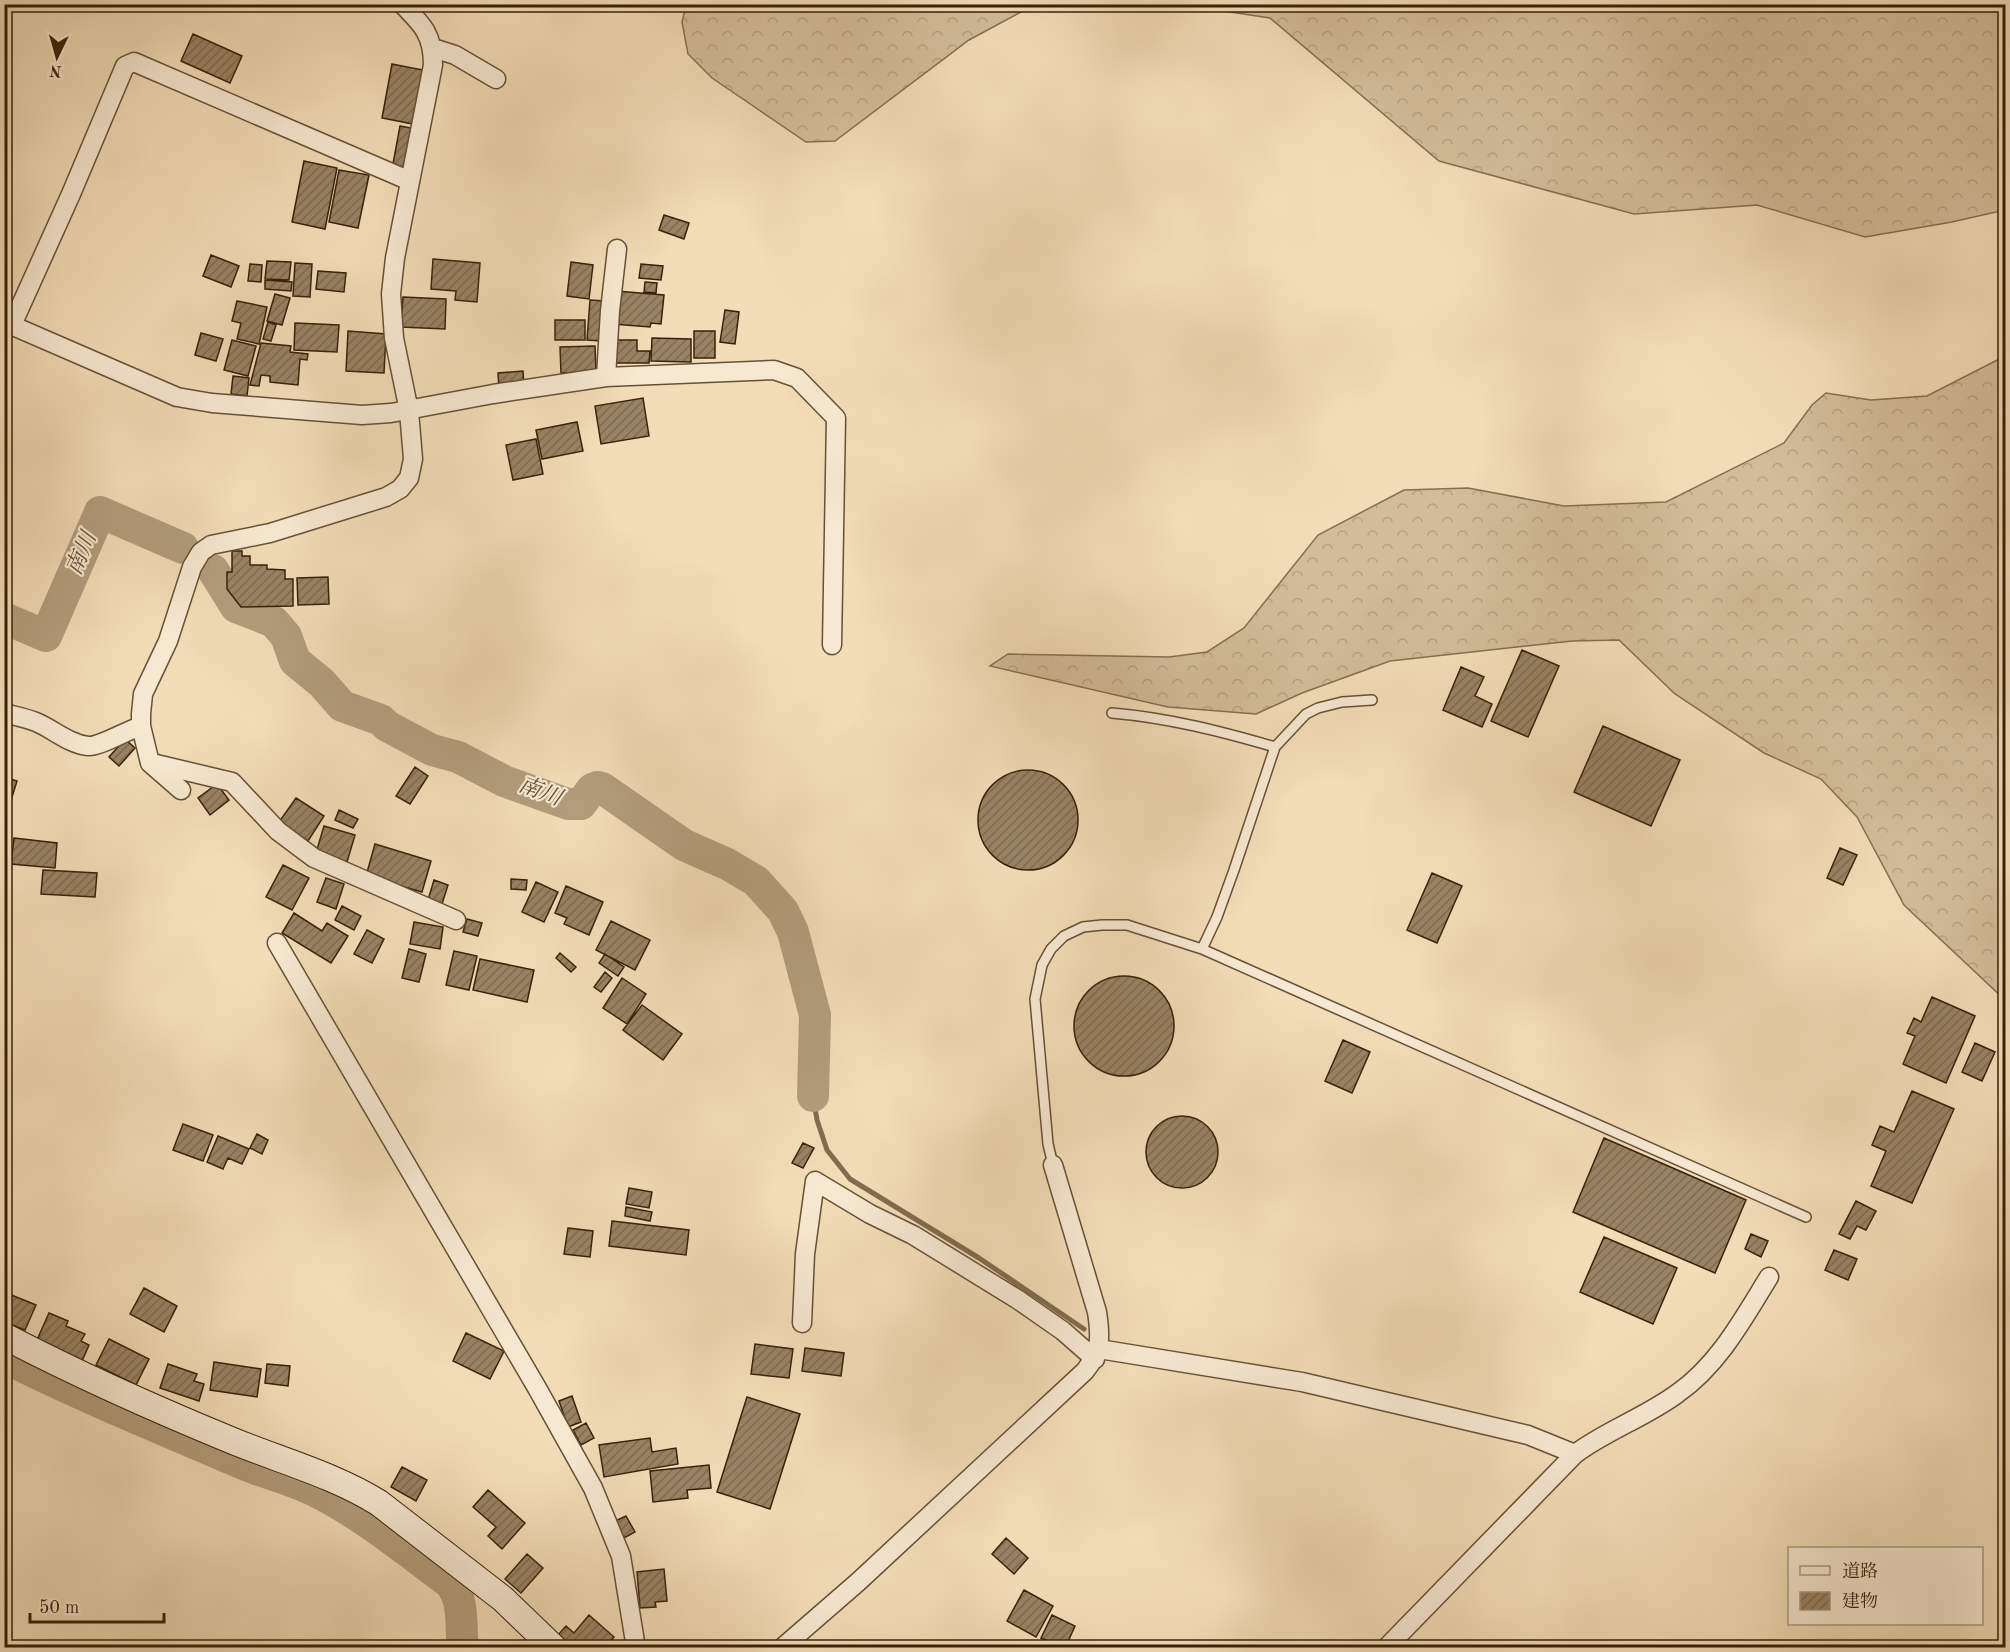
<svg xmlns="http://www.w3.org/2000/svg" width="2010" height="1652" font-family="'Old Standard TT','Noto Serif JP',serif">
<style>
.forest{fill:url(#forest-crowns);stroke:#847051;stroke-width:1.5}
.lines{fill:none;stroke-linecap:round;stroke-linejoin:round}
.stream{stroke:#816c4e;stroke-width:5}
.river{stroke:#b29d7c;stroke-width:32}
.building{fill:url(#building-hatch);stroke:#372208;stroke-width:1.5}
.lane-casing{stroke:#665134;stroke-width:12}
.street-casing{stroke:#665134;stroke-width:21}
.secondary-casing{stroke:#372208;stroke-width:28}
.lane{stroke:#f7e9d1;stroke-width:9}
.street{stroke:#f7e9d1;stroke-width:18}
.secondary{stroke:#f7e9d1;stroke-width:26}
.labels{text-anchor:middle;dominant-baseline:central;stroke-width:4.5;stroke-linejoin:round;paint-order:stroke}
.water-label{font-size:22px;font-style:italic;fill:#624d31;stroke:#f7e9d1}
</style>
<defs>
<pattern id="forest-crowns" width="20" height="18" patternUnits="userSpaceOnUse" patternTransform="scale(1.5)"><rect width="20" height="18" fill="#d2bd9a"/><path d="M2 6a3 3 0 1 1 6 0M12 15a3 3 0 1 1 6 0" fill="none" stroke="#b5a283"/></pattern>
<pattern id="building-hatch" width="6" height="6" patternUnits="userSpaceOnUse" patternTransform="scale(1.5)"><rect width="6" height="6" fill="#988364"/><path d="M-1 1l2-2M0 6l6-6M5 7l2-2" fill="none" stroke="#7d6b50"/></pattern>
</defs>
<rect width="100%" height="100%" fill="#f2ddb8"/>
<filter id="stains"><feTurbulence type="fractalNoise" baseFrequency=".00333" numOctaves="4"/><feColorMatrix values="0 0 0 0 .2 0 0 0 0 .09 0 0 0 0 .02 0 0 0 .5 -.17"/></filter>
<radialGradient id="worn" r=".72"><stop offset=".6" stop-color="#630" stop-opacity="0"/><stop offset="1" stop-color="#630" stop-opacity=".3"/></radialGradient>
<!-- forest -->
<path class="forest" d="M686,5V4L1034,5L969,40L835,141L806,142L712,78L688,54L682,22Z
M1183,5H2005V210L1952,222L1865,237L1757,205L1634,214L1439,161L1270,18Z
M2005,356V1000L1904,905L1857,817L1821,779L1764,753L1675,694L1619,640L1572,641L1390,661L1302,693L1256,714L1168,707L990,666L1008,654L1169,657L1207,652L1244,628L1318,535L1404,490L1468,488L1564,506L1666,502L1784,443L1812,405L1826,393L1871,400L1927,396Z"/>
<g class="lines">
<!-- stream -->
<path class="stream" d="M813,1096L817,1120L827,1150L850,1179L979,1258L1084,1329"/>
<!-- river -->
<path class="river" d="M213,570L236,607L274,622L286,636L295,661L322,683L342,706L381,720L387,726L432,750L458,757L504,781L568,804H581L592,789L597,787L602,788L684,845L727,864L756,881L783,911L793,932L815,1015L813,1096
M4,618L46,636L100,512L183,548
M4,1357C83,1397 165,1430 246,1465C268,1474 293,1480 315,1491C363,1515 407,1551 450,1583C465,1602 460,1625 463,1648"/>
</g>
<!-- building -->
<path class="building" d="M193,34L242,56L230,83L181,61Z
M392,64L423,70L413,124L382,118Z
M400,126L411,128L403,170L392,169Z
M304,161L337,168L325,229L292,222Z
M339,170L369,175L358,228L329,222Z
M664,215L689,223L684,239L659,230Z
M211,255L239,266L231,287L203,276Z
M433,259L480,263L477,302L455,300L456,291L431,289Z
M267,261L291,262L289,280L265,279Z
M571,262L593,265L589,299L567,296Z
M295,263L312,264L310,297L293,296Z
M250,264L262,265L261,282L248,281Z
M641,264L663,266L661,280L639,278Z
M318,271L346,273L344,292L316,289Z
M265,280L292,282L291,291L265,289Z
M645,282L657,283L656,293L644,292Z
M616,291L664,295L661,324L651,323L650,327L613,324Z
M275,294L290,298L282,325L267,321Z
M403,297L446,299L445,329L401,327Z
M590,300L604,301L601,341L587,340Z
M237,301L267,307L259,344L237,339L241,323L232,321Z
M725,310L739,312L735,344L720,342Z
M555,320H585V340H555Z
M268,322L276,325L271,341L263,339Z
M295,323L339,325L337,352L294,350Z
M348,331L386,334L384,373L346,371Z
M694,331H715V358H694Z
M201,333L223,339L216,361L195,355Z
M652,338L691,339V362L651,361Z
M232,340L256,346L248,376L224,370Z
M612,340H637V351H650L649,363H611Z
M261,343L291,346L290,352L308,354L307,360L300,359L298,385L270,382V376L261,375L259,386L250,385Z
M595,346L596,372L561,373L560,347Z
M523,371L524,387L499,388L498,373Z
M233,376L249,378L247,396L231,394Z
M643,398L649,436L601,444L595,406Z
M577,422L583,451L542,459L536,430Z
M536,439L543,474L513,480L506,445Z
M232,551H242V556H250V565H267V569L285,570V579H293V606L241,607L227,589V572H232Z
M328,577L329,604L298,605L297,578Z
M1522,650L1559,666L1528,737L1491,721Z
M1461,667L1484,677L1475,696L1492,704L1482,727L1443,710Z
M1603,726L1680,760L1651,826L1574,792Z
M125,739L135,748L119,766L109,757Z
M415,767L428,776L410,804L396,796Z
M978 820a50 50 0 1 1 100 0a50 50 0 1 1-100 0Z
M4,777L17,781L9,807L4,806Z
M217,784L229,800L210,815L198,798Z
M296,798L324,816L308,841L279,822Z
M339,810L358,819L353,828L335,820Z
M324,826L355,835L347,862L316,853Z
M14,838L57,843L55,868L11,864Z
M375,844L431,861L422,892L366,876Z
M1840,848L1857,855L1843,885L1827,878Z
M283,865L309,878L292,910L266,897Z
M43,870L97,873L95,897L41,894Z
M1432,873L1462,886L1437,943L1407,930Z
M326,878L344,884L336,909L317,902Z
M511,879L527,880L526,890L511,889Z
M434,880L448,885L442,904L428,900Z
M536,882L558,892L544,922L522,912Z
M566,886L603,902L589,935L564,924L567,918L555,913Z
M342,906L361,916L354,930L335,920Z
M294,913L322,931L327,923L348,936L331,963L282,933Z
M467,919L482,923L478,936L463,932Z
M611,921L650,940L635,970L596,950Z
M414,922L443,927L440,949L410,944Z
M367,930L384,939L372,963L354,954Z
M409,949L426,954L419,982L402,978Z
M454,951L477,956L469,990L446,985Z
M560,953L576,967L571,972L556,958Z
M605,954L624,967L618,976L599,963Z
M480,959L534,970L527,1002L473,990Z
M605,972L612,978L601,992L594,987Z
M1074 1026a50 50 0 1 1 100 0a50 50 0 1 1-100 0Z
M622,978L646,994L627,1024L603,1008Z
M1932,997L1975,1016L1946,1083L1903,1064L1915,1036L1907,1033L1914,1018L1921,1022Z
M642,1005L682,1034L663,1060L623,1030Z
M1343,1040L1370,1052L1352,1093L1325,1081Z
M1975,1043L1995,1052L1982,1081L1962,1072Z
M2004,1075L2006,1076V1105H2000Z
M1912,1091L1954,1109L1912,1203L1871,1186L1886,1151L1872,1145L1880,1126L1894,1132Z
M2003,1113H2006V1131L2001,1130Z
M1146 1152a36 36 0 1 1 72 0a36 36 0 1 1-72 0Z
M183,1124L213,1135L203,1161L173,1150Z
M257,1134L268,1140L262,1154L250,1148Z
M218,1136L249,1149L242,1164L228,1158L223,1169L207,1162Z
M1604,1138L1746,1200L1715,1273L1573,1212Z
M803,1143L814,1148L803,1168L792,1163Z
M629,1188L652,1192L649,1208L626,1204Z
M1856,1201L1876,1211L1866,1230L1857,1226L1850,1239L1839,1234Z
M626,1207L652,1212L650,1221L625,1216Z
M612,1221L689,1230L686,1255L609,1246Z
M568,1228L593,1231L590,1257L564,1254Z
M1751,1234L1768,1241L1761,1257L1745,1249Z
M1604,1237L1677,1268L1653,1324L1580,1292Z
M1834,1250L1857,1259L1848,1280L1825,1270Z
M144,1288L177,1306L164,1332L130,1314Z
M4,1292L36,1305L25,1330L4,1322Z
M49,1313L68,1321L66,1326L85,1334L81,1341L89,1345L82,1361L37,1340Z
M466,1333L504,1351L490,1379L453,1361Z
M109,1339L149,1359L136,1385L96,1365Z
M755,1344L793,1349L789,1378L751,1374Z
M805,1348L844,1353L841,1376L802,1371Z
M214,1362L261,1369L257,1397L210,1390Z
M168,1364L197,1374L194,1381L204,1384L199,1401L160,1388Z
M267,1364L290,1366L288,1386L265,1383Z
M572,1396L581,1422L568,1427L559,1401Z
M747,1397L800,1414L770,1509L717,1492Z
M586,1423L594,1438L581,1445L573,1430Z
M650,1438L652,1452L676,1448L678,1464L604,1477L599,1445Z
M709,1465L711,1488L687,1490L688,1498L653,1502L650,1471Z
M402,1467L427,1480L416,1501L391,1487Z
M488,1490L525,1523L502,1549L488,1536L496,1527L473,1507Z
M626,1516L635,1532L624,1538L615,1521Z
M1006,1538L1028,1558L1014,1574L992,1554Z
M527,1554L543,1568L521,1593L505,1579Z
M664,1569L667,1601L655,1602L656,1607L640,1608L637,1572Z
M1024,1590L1053,1606L1036,1637L1007,1621Z
M589,1615L614,1637L605,1648H572L558,1635L566,1626L574,1633Z
M1052,1615L1075,1626L1065,1648L1041,1638Z"/>
<g class="lines">
<defs>
<path id="lane" d="M1112,713C1169,718 1220,731 1275,747
M1202,949L1217,917L1234,870L1275,747L1306,714L1318,708L1342,702L1372,700
M1053,1165L1048,1144L1035,999L1042,965L1051,949L1064,936L1083,927L1102,925H1127L1202,949L1806,1217"/>
<path id="street" d="M433,48L455,55L496,79
M617,249L610,311L606,377L774,370L797,378L836,418L832,645
M4,322L177,397L212,403L362,415L391,413L493,394L606,377
M12,325L71,194L125,66L134,62L410,181
M4,713C15,716 26,718 36,722C53,729 69,744 88,746C99,747 128,730 141,726
M152,763L232,782L278,831L314,858L456,920
M181,790L150,763L141,726V714L143,694L168,641L192,567L201,552L211,545L270,533L386,497L400,489L409,478L413,459L409,411L394,338L391,294L395,258L433,65C433,35 423,25 402,4
M277,943L537,1388L593,1488L621,1556L636,1648
M802,1323L805,1254L815,1181L870,1214L913,1235L1017,1299L1063,1331L1095,1359
M1099,1349L1302,1382L1528,1435L1575,1454
M782,1648L858,1582L1085,1371C1101,1351 1101,1338 1097,1312L1053,1165
M1386,1648L1575,1454C1607,1430 1646,1417 1678,1393C1719,1364 1743,1319 1769,1277"/>
<path id="secondary" d="M4,1336C79,1375 155,1409 233,1441C282,1461 334,1475 379,1503L503,1599L554,1648"/>
</defs>
<!-- lane casing -->
<use href="#lane" class="lane-casing"/>
<!-- street casing -->
<use href="#street" class="street-casing"/>
<!-- secondary casing -->
<use href="#secondary" class="secondary-casing"/>
<!-- lane -->
<use href="#lane" class="lane"/>
<!-- street -->
<use href="#street" class="street"/>
<!-- secondary -->
<use href="#secondary" class="secondary"/>
</g>
<g class="labels">
<!-- water labels -->
<g class="water-label">
<text transform="translate(82 554) rotate(-67)">南川</text>
<text transform="translate(540 792) rotate(21)">南川</text>
</g>
</g>
<!-- margin -->
<rect width="2010" height="1652" fill="none" stroke="#f2ddb8" stroke-width="24"/>
<rect x="6" y="6" width="1998" height="1640" fill="none" stroke="#372208" stroke-width="3"/>
<rect x="12" y="12" width="1986" height="1628" fill="none" stroke="#372208" stroke-width="1.5"/>
<!-- legend -->
<rect x="1788" y="1547" width="195" height="78" fill="#f7e9d1" stroke="#aa9981" stroke-width="1.5"/>
<rect x="1800" y="1566" width="30" height="9" fill="#f7e9d1" stroke="#aa9981" stroke-width="1.5"/>
<text x="1842" y="1577" font-size="18" fill="#372208">道路</text>
<rect x="1800" y="1592" width="30" height="18" fill="url(#building-hatch)" stroke="#aa9981" stroke-width="1.5"/>
<text x="1842" y="1607" font-size="18" fill="#372208">建物</text>
<!-- north arrow -->
<g transform="translate(57 57) rotate(185)" stroke="#f7e9d1" stroke-width="4.5" paint-order="stroke">
<path d="M0-4.5L10 22L0 15L-10 22Z" fill="#372208"/>
<text y="-9" font-size="16" font-weight="bold" text-anchor="middle" fill="#372208">N</text>
</g>
<!-- scale -->
<path d="M30 1613v9h134v-9" fill="none" stroke="#372208" stroke-width="3"/>
<text x="39" y="1613" font-size="18" fill="#372208" stroke="#f7e9d1" stroke-width="4.5" paint-order="stroke">50 m</text>
<rect width="100%" height="100%" filter="url(#stains)"/>
<rect width="100%" height="100%" fill="url(#worn)"/>
</svg>
